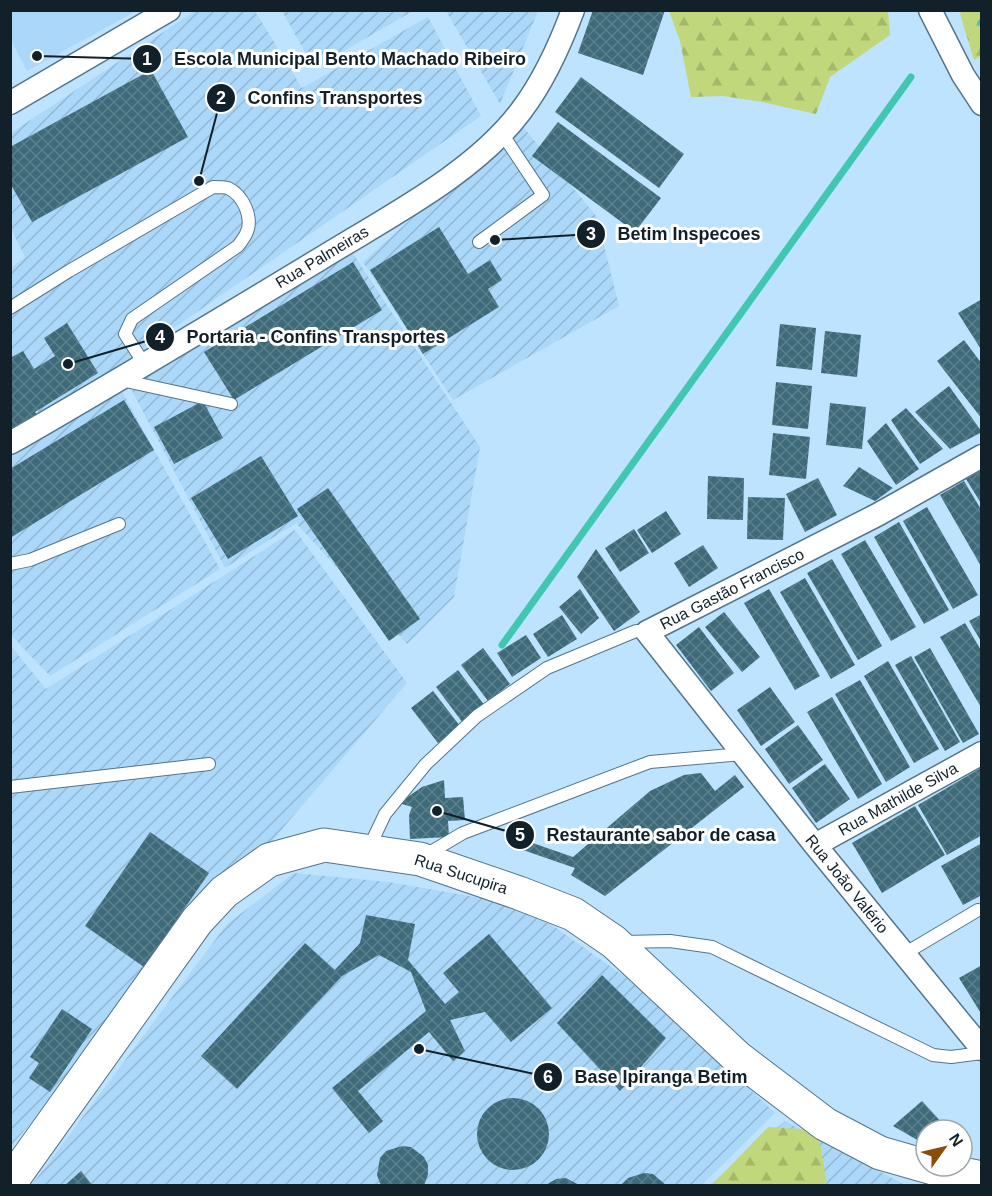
<svg xmlns="http://www.w3.org/2000/svg" width="992" height="1196" font-family="Arial,sans-serif">
<style>
.built{fill:#abd7f8}
.industrial{fill:url(#industrial-furrows)}
.forest{fill:url(#forest-firs)}
.lines{fill:none;stroke-linecap:round;stroke-linejoin:round}
.stream{stroke:#40c6b1;stroke-width:7}
.building{fill:url(#building-cross-hatch)}
.lane-casing{stroke:#53758e;stroke-width:14}
.street-casing{stroke:#53758e;stroke-width:25}
.secondary-casing{stroke:#53758e;stroke-width:35}
.lane{stroke:#fff;stroke-width:12}
.street{stroke:#fff;stroke-width:22}
.secondary{stroke:#fff;stroke-width:33}
.labels{text-anchor:middle;dominant-baseline:central;stroke-width:6;stroke-linejoin:round;paint-order:stroke}
.street-label{font-size:16px;fill:#12202a;stroke:#fefefe}
.leader{fill:none;stroke:#12202a;stroke-width:2}
.callout-dot{fill:#12202a;stroke:#fefefe;stroke-width:2}
.mark-label{font-size:18px;text-anchor:middle;font-weight:bold;fill:#fff}
.callout-label{font-size:18px;text-anchor:middle;font-weight:bold;fill:#12202a;stroke:#fefefe;stroke-width:6;stroke-linejoin:round;paint-order:stroke}
</style>
<defs>
<pattern id="industrial-furrows" width="10" height="10" patternUnits="userSpaceOnUse" patternTransform="scale(1.5)"><rect width="10" height="10" fill="#abd7f8"/><path d="M-1 1l2-2M0 10L10 0M9 11l2-2" fill="none" stroke="#92b8d5"/></pattern>
<pattern id="forest-firs" width="22" height="20" patternUnits="userSpaceOnUse" patternTransform="scale(1.5)"><rect width="22" height="20" fill="#c0d77b"/><path d="M5 1l3.5 6h-7zM16 11l3.5 6h-7z" fill="#a4b86a"/></pattern>
<pattern id="building-cross-hatch" width="8" height="8" patternUnits="userSpaceOnUse" patternTransform="scale(1.5)"><rect width="8" height="8" fill="#3d6b7a"/><path d="M0 0l8 8M0 8l8-8" fill="none" stroke="#5c7f8b"/></pattern>
</defs>
<rect width="100%" height="100%" fill="#bde3ff"/>
<!-- built -->
<path class="built" d="M10,11L11,10L136,11L27,71L11,40Z"/>
<!-- industrial -->
<path class="industrial" d="M195,11H255L302,88L428,17L481,116L42,419L11,360V268L25,257L11,229V133Z
M282,11H413L314,68Z
M446,11H538L500,104Z
M519,122L597,217L619,306L453,400L363,262Z
M352,252L480,447L454,597L407,644L296,523L225,568L129,385Z
M121,390L220,569L50,676L11,635V457Z
M295,530L407,683L11,1146V646L46,689Z
M294,873L389,882L525,906L638,986L775,1113L702,1185L31,1186L227,924Z
M785,1121L905,1185L708,1186Z"/>
<!-- forest -->
<path class="forest" d="M669,11H888L890,35L830,77L816,114L762,102L723,96L691,97L680,41Z
M962,11H981V56L974,60L960,14Z
M768,1127L818,1130L827,1185L711,1186Z"/>
<g class="lines">
<!-- stream -->
<path class="stream" d="M981,23L982,22
M502,645L911,77"/>
</g>
<!-- building -->
<path class="building" d="M593,10H665L643,75L578,53Z
M151,70L188,137L32,222L10,183V147Z
M581,77L684,154L659,188L555,112Z
M558,122L661,198L635,232L532,156Z
M439,227L468,274L490,260L502,280L488,289L499,307L423,354L370,270Z
M353,262L382,310L234,400L204,352Z
M982,299V351L958,313Z
M67,323L98,373L35,412L38,416L10,433V358L23,351L34,369L55,356L44,338Z
M780,324L816,328L812,370L776,366Z
M825,331L861,335L857,377L821,373Z
M964,340L982,364V419L937,361Z
M776,382L812,386L808,429L772,425Z
M949,386L982,432L950,449L915,412Z
M124,400L154,450L10,538V469Z
M203,401L223,438L174,464L154,427Z
M830,403L866,407L862,449L826,445Z
M906,408L943,449L920,464L891,420Z
M886,423L919,469L896,485L867,441Z
M773,433L810,437L806,479L769,475Z
M261,456L298,516L228,559L191,498Z
M859,467L893,488L875,501L843,486Z
M982,470V505L966,479Z
M708,476L744,478L743,520L707,519Z
M818,478L837,515L805,532L786,494Z
M964,481L982,511V568L940,495Z
M328,488L420,619L389,641L297,509Z
M748,497L785,498L783,540L747,539Z
M927,507L978,595L953,609L903,521Z
M666,511L681,534L652,553L637,530Z
M899,522L949,610L924,624L874,537Z
M634,529L649,553L620,572L605,548Z
M865,540L916,627L891,641L841,554Z
M703,545L718,568L689,587L674,563Z
M596,549L640,612L614,631L577,577Z
M832,559L882,646L858,660L807,573Z
M805,578L855,665L831,679L780,592Z
M580,589L599,618L581,634L559,607Z
M769,589L820,676L795,690L744,603Z
M724,612L760,657L742,672L705,627Z
M982,614V643L969,621Z
M562,615L577,639L548,657L533,634Z
M965,623L982,652V709L940,637Z
M699,627L734,673L711,691L676,645Z
M526,635L541,658L512,677L497,653Z
M483,648L510,684L488,701L461,665Z
M930,648L979,734L963,743L914,657Z
M911,656L960,742L945,751L895,665Z
M888,661L939,749L914,763L864,676Z
M458,670L485,706L463,723L436,687Z
M860,680L910,767L886,782L835,694Z
M770,687L795,722L761,746L737,710Z
M433,691L460,726L438,743L411,708Z
M832,697L882,784L858,799L807,712Z
M798,725L823,760L789,784L765,749Z
M825,764L850,799L816,823L792,788Z
M981,768L982,835L947,855L918,805Z
M701,773L715,791L735,775L744,787L605,896L571,875L575,868L523,850L527,841L573,857L650,791L684,775Z
M444,780L445,798L463,797L465,820L448,821L449,837L410,839L409,815L412,807L399,803L422,787Z
M915,806L945,855L882,893L852,843Z
M150,832L209,873L144,967L85,926Z
M982,843V895L963,905L941,866Z
M366,915L415,924L408,960L445,1004L459,992L443,973L489,934L552,1008L511,1042L485,1012L450,1020L465,1051L453,1061L429,1032L358,1091L383,1121L369,1133L332,1088L426,1011L411,972L379,955L342,976L237,1089L201,1056L305,943L335,970L360,943Z
M982,965V1015L959,978Z
M602,975L666,1038L620,1091L557,1023Z
M62,1009L92,1029L50,1092L29,1078L39,1063L30,1057Z
M477 1134a36 36 0 1 1 72 0a36 36 0 1 1-72 0Z
M922,1101L946,1127L942,1130H926V1145L893,1126Z
M402,1146L411,1147L424,1157L428,1165V1174L424,1186H382L380,1183L377,1175L380,1158L386,1151Z
M81,1171L93,1186H64Z
M644,1173L653,1174L667,1186H620L628,1178Z
M566,1178L581,1186H544L556,1179Z"/>
<g class="lines">
<defs>
<path id="lane" d="M479,242L543,195L501,132
M10,308L69,271L213,187C218,187 224,187 228,188C243,195 254,218 246,234C244,238 241,242 238,246L132,319L125,334L145,365
M121,380L231,404
M10,564L30,560L119,524
M10,787L209,764
M368,850L385,814L426,764L477,716L547,668L636,631L647,632
M424,856L463,833L650,762L743,754
M622,942L670,941L712,947L933,1055L951,1057L982,1053
M904,954L978,910"/>
<path id="street" d="M930,10L963,75L982,104
M10,103L169,10
M10,443C115,383 217,321 320,259C386,218 474,174 521,111C543,82 560,45 573,10
M982,456L877,515L647,632L815,845L982,1049
M815,845L982,753"/>
<path id="secondary" d="M10,1183L197,921L224,892L269,860L324,845L420,859L519,893L573,914L614,942L738,1058L825,1124L880,1153L936,1169L982,1178"/>
</defs>
<!-- lane casing -->
<use href="#lane" class="lane-casing"/>
<!-- street casing -->
<use href="#street" class="street-casing"/>
<!-- secondary casing -->
<use href="#secondary" class="secondary-casing"/>
<!-- lane -->
<use href="#lane" class="lane"/>
<!-- street -->
<use href="#street" class="street"/>
<!-- secondary -->
<use href="#secondary" class="secondary"/>
</g>
<g class="labels">
<!-- street labels -->
<g class="street-label">
<text transform="translate(322 257) rotate(-31)">Rua Palmeiras</text>
<text transform="translate(732 589) rotate(-27)">Rua Gastão Francisco</text>
<text transform="translate(898 799) rotate(-29)">Rua Mathilde Silva</text>
<text transform="translate(461 874) rotate(18)">Rua Sucupira</text>
<text transform="translate(847 884) rotate(51)">Rua João Valério</text>
</g>
</g>
<!-- callouts -->
<path class="leader" d="M37 56L147 59M199 181L221 98M495 240L591 234M68 364L160 337M437 811L520 835M419 1049L548 1077"/>
<g class="callout-dot">
<circle cx="37" cy="56" r="6"/>
<circle cx="199" cy="181" r="6"/>
<circle cx="495" cy="240" r="6"/>
<circle cx="68" cy="364" r="6"/>
<circle cx="437" cy="811" r="6"/>
<circle cx="419" cy="1049" r="6"/>
<circle cx="147" cy="59" r="15"/>
<circle cx="221" cy="98" r="15"/>
<circle cx="591" cy="234" r="15"/>
<circle cx="160" cy="337" r="15"/>
<circle cx="520" cy="835" r="15"/>
<circle cx="548" cy="1077" r="15"/>
</g>
<g class="mark-label">
<text x="147" y="65">1</text>
<text x="221" y="104">2</text>
<text x="591" y="240">3</text>
<text x="160" y="343">4</text>
<text x="520" y="841">5</text>
<text x="548" y="1083">6</text>
</g>
<g class="callout-label">
<text x="350" y="65">Escola Municipal Bento Machado Ribeiro</text>
<text x="335" y="104">Confins Transportes</text>
<text x="689" y="240">Betim Inspecoes</text>
<text x="316" y="343">Portaria - Confins Transportes</text>
<text x="661" y="841">Restaurante sabor de casa</text>
<text x="661" y="1083">Base Ipiranga Betim</text>
</g>
<!-- border -->
<rect width="992" height="1196" fill="none" stroke="#12202a" stroke-width="24"/>
<!-- north arrow -->
<g transform="translate(944 1148) rotate(56)"><circle r="28" fill="#fefefe" stroke="#a0a5a9" stroke-width="1.5"/>
<path d="M0-4.5L10 22L0 15L-10 22Z" fill="#894d0a"/>
<text y="-9" font-size="16" font-weight="bold" text-anchor="middle" fill="#12202a">N</text>
</g>
</svg>
